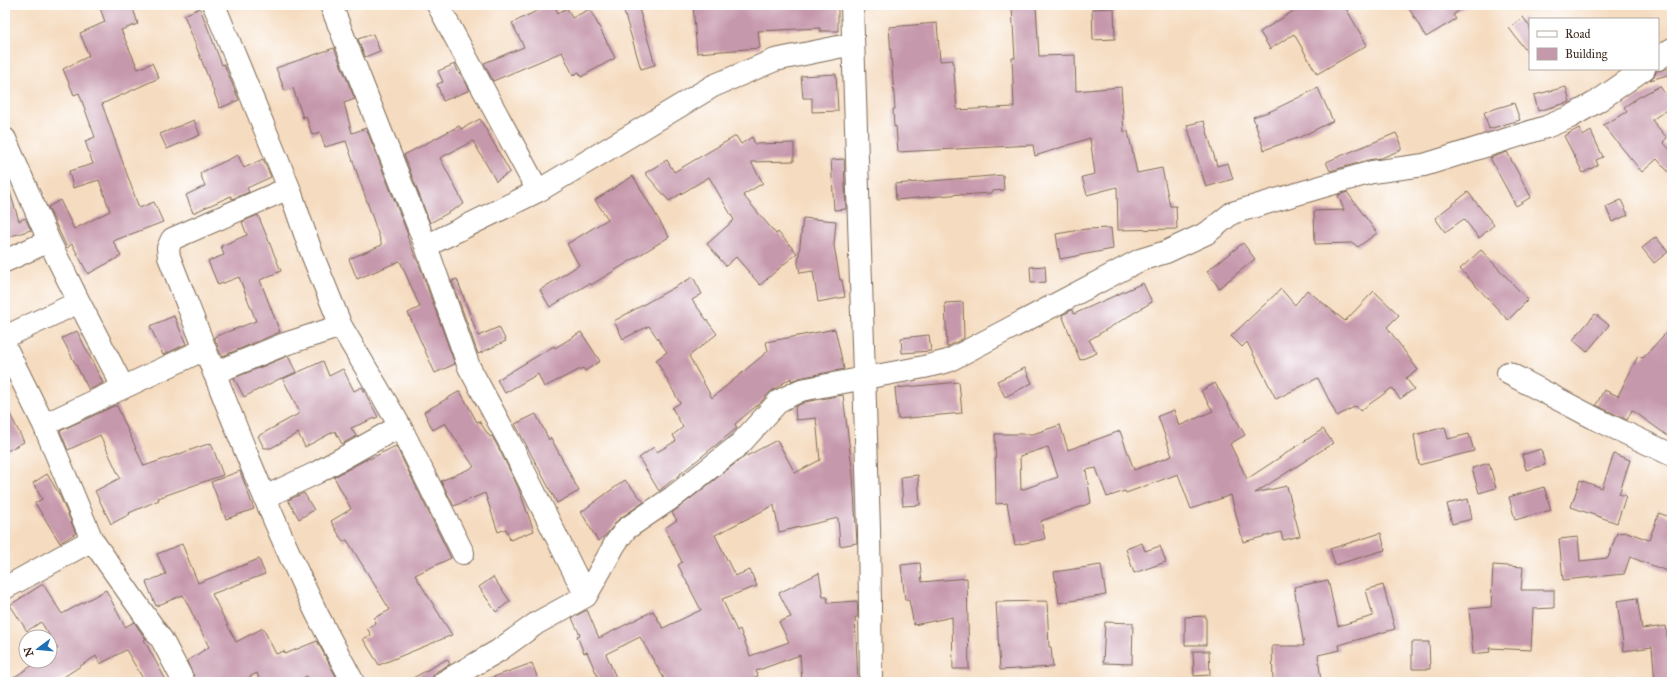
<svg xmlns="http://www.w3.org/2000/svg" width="1677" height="687" font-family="'IM FELL Great Primer',serif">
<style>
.building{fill:#c698ac;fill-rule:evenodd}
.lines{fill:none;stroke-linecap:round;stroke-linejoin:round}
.street-casing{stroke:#7c6856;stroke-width:24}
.street{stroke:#fff;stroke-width:22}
</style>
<rect width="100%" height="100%" fill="#fff"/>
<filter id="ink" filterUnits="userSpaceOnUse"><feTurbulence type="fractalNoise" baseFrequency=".025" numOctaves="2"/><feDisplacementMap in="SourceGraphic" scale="8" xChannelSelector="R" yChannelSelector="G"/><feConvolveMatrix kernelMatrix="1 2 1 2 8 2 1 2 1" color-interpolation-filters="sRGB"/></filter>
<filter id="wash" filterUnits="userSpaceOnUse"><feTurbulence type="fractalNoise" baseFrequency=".012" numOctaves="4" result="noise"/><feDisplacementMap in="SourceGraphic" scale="16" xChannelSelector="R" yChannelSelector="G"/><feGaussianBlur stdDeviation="0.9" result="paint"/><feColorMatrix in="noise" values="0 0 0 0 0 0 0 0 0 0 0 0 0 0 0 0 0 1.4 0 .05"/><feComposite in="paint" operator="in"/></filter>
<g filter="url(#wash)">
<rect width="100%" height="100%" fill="#f5dbbf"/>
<g id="blocks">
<!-- building -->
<path class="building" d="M99,5H132L138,24L121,30L138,69L152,63L159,78L102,104L139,208L154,202L163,222L113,241L121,256L88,274L72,244L67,248L48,207L60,200L74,229L110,211L99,180L73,188L69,171L93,164L85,141L95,137L79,93L74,95L63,69L89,56L80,33L105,22Z
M549,5H554L558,13L567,8L572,18L590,9L615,58L581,77L579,72L573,75L562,52L493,81L484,63L524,47L512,23Z
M622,5H638L655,65L641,69Z
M693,5H838V31H820V28L758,31L760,48L697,53Z
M1303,5H1344L1367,45L1317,74L1294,34L1270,49L1260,32Z
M1407,5H1467L1453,15L1456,19L1426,37Z
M1036,6L1039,56L1075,55L1076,91L1121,87L1124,132L1128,131L1137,173L1162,168L1170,206H1176L1177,229L1118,230L1117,187L1087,195L1082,177L1095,174L1090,138L1035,156L1033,145L898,152L896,126L894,127L893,109H895L889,27L937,23L940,61L953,60L957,110L1014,107L1012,58H1015L1012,8Z
M200,8L222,65L224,64L239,100L220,108L184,15Z
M1114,8L1115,39L1093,40L1092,9Z
M1523,17L1530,27V56L1509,28Z
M373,34L380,51L365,57L358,39Z
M334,48L355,99L344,103L352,133L366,128L408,235L407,236L420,267L455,364L435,373L408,313L420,307L400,261L357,279L349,259L382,245L346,141L325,147L320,132L312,135L306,116L303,118L293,88L285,91L276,68Z
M455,64L459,74L460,73L470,90L443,101L437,84L443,82L438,71Z
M1666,69H1670L1671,74L1650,80L1655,75L1656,71Z
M836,74L838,111L812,112V98H803L801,76Z
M1660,86L1672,106L1652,120L1667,138L1663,142L1672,152V176L1657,159L1642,172L1603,125L1627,112L1624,107L1639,97Z
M1566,87L1570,102L1538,111L1534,95Z
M1318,88L1333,121L1298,138L1264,150L1253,117L1271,111Z
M1514,103L1520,120L1489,129L1484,112Z
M480,119L510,172L496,181L473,141L440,158L464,204L430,223L404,155L459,126L461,129Z
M194,120L200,135L167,149L160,134Z
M1204,121L1217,166L1228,163L1233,179L1206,187L1187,125Z
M1579,128L1583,136L1591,131L1603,157L1596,160L1598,165L1583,173L1564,136Z
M1396,133L1401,143V150L1381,158L1368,160L1330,171L1326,162Z
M736,136L741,144L752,137L755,144L794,143V161L751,162L763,183L743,195L776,234L778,232L797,253L760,285L736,257L726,266L707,244L734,220L709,177L669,201L645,173L667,160L674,172Z
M1507,152L1531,197L1516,206L1490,158Z
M238,155L244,168L263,159L271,177L247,188L249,192L232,199L231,196L193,213L186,195L205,186L200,173Z
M844,159L846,209L834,210L831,160Z
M1003,175L1004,190L992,191V193L961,195V194L896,200L895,184Z
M633,176L669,237L591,285L590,283L550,307L540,290L579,265L567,244L608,219L595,200Z
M5,189H9L19,221L25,218L31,230L5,238Z
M1347,192L1377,233L1358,247L1353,243L1315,244L1314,211L1344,210L1338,195Z
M1468,192L1494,225L1479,238L1464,219L1445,232L1435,218Z
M1621,200L1628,215L1612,222L1606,207Z
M258,215L281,271L260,280L280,332L223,356L221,355L214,337L256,321L239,277L218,285L208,261L224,255L221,246L247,235L242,222Z
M803,218L836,221L834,245L840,280H842L845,297L818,302L813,271L800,273L798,263Z
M1111,228L1113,249L1060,259L1056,234L1086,229Z
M1656,237L1668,252L1654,263L1642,248Z
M1243,243L1255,259L1219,288L1207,271Z
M1481,250L1528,300L1508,320L1460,269Z
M1045,266L1046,282L1031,283L1030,267Z
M693,277L702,294L692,300L717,334L689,356L712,398L768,351L766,342L835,329L844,369L799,378L791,381V378L770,392L760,403L735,424L737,428L659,491L639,458L654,447L657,452L676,441L673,435L683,427L672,408L680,403L656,360L667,352L649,326L623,339L614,321Z
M457,279L478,336L499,327L506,341L478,354L452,281Z
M1143,283L1152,302L1089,340L1097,353L1080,360L1062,315L1072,310L1074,314Z
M1281,289L1295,305L1307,290L1345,321L1374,291L1399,315L1387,327L1418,370L1406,378L1414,389L1400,399L1392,388L1360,411L1356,406L1337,416L1318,378L1276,399L1247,342L1242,347L1231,336Z
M963,302L964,338L947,347L945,303Z
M1595,314L1609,325L1587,352L1573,340Z
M174,316L186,344L163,355L150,326Z
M1672,326V439L1632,410L1627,420L1596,405L1604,390L1618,396L1638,356L1643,358Z
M77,331L103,383L89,390L62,338Z
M581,332L600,361L585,371L583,368L544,387L538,374L505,393L497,380L554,346L555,348Z
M929,335L931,351L902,353L901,338Z
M288,356L296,372L281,379V378L244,397L234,378Z
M323,361L329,376L343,369L354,391L362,387L378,417L351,428L356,436L342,444L335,431L305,447L298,433L271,448H264L258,436L300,413L283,379Z
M1025,368L1032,383L1005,397L997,381Z
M959,382L962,413L898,419L895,388Z
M1215,383L1245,435L1230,444L1247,479L1323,429L1333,443L1255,493L1287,486L1300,536L1283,540L1281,532L1243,542L1231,495L1191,509L1178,474L1126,493L1125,491L1107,497L1096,468L1086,470L1091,503L1041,521L1045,539L1015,545L1007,503L996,504L995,434H1033L1060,425L1068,450L1120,431L1134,470L1172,456L1158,416L1174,410L1179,426L1213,411L1201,391ZM1048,447L1058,477L1021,490L1020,456Z
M460,391L477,422L479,421L490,437L492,436L498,447L518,487L534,531L510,540L506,529L498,532L485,493L454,506L441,481L474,467L445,423L433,430L424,412Z
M843,395L853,476L857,543L840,546L838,518L779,532L774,505L715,535L735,576L750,570L757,586L722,599L737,631L740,629L750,656L789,642L779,622L791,617L779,593L819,573L823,597H827L828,603L857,601L858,617H855L858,682H802L800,655L756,671L758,676L742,682H666L640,637L606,654L618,682H600L587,652L584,653L577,636L580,635L572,618L587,610L599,638L653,611L663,628L701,610L678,565L682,562L665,528L677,520L672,513L741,459L777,440L795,473L820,460L816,418L796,420L795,407L805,402Z
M5,404L24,442L5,452Z
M114,406H117L144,466L211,443L223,475L158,498L159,500L129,513L130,514L111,524L95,491L120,478L100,435L68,450L60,431Z
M536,414L549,440L551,438L579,491L557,503L515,424Z
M1445,427L1448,439L1469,434L1474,451L1419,465L1414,435Z
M396,446L451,558L415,575L452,635L379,665L363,639L371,635L367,628L376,623L374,618L390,610L347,540L343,542L331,521L351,509L334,477L369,458V459Z
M1541,449L1545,465L1526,470L1522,455Z
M1614,454L1630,460L1619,494L1626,496L1617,523L1571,507L1580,480L1602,488Z
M1489,463L1496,488L1479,493L1472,468Z
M240,471L254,509L226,519L211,482Z
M47,474L59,494L76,533L60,543L35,503L42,499L33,483Z
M918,475L920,505L903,506L901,477Z
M625,480L644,502L619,519L605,536L598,541L581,512Z
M1544,487L1551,510L1515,520L1509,497Z
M304,493L314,510L299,519L288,500Z
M1468,499L1472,519L1452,524L1447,504Z
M1659,513L1672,518V573L1630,557L1624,574L1563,580L1559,539L1578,537L1580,561L1608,558L1617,533L1627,532L1649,540Z
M1381,533L1385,550L1335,565L1330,549Z
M1142,543L1145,551L1160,546L1166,562L1134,573L1126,549Z
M182,544L198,583L259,559L265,574L212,594L236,642L263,628L276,654L284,651L285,654L317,641L339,682H309L307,676L293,682H260L257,673L240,682H196L187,661L209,647L183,595L156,606L146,582L166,574L157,554Z
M920,563L922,582L967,578L969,669H953L952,617L914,625L909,600H905L901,565Z
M1101,565L1106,595L1059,603L1054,572Z
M1493,565L1523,567L1521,590H1554V608L1533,609L1531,650L1489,648L1490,652L1473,654L1469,609L1491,607Z
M493,577L510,601L496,612L479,587Z
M1328,580L1338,626L1373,616L1366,590L1383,585L1395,629L1339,645L1340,650L1318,655L1321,682H1273L1272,646H1304L1294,587Z
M43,584L62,614L106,590L125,627L134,622L146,639L144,640L167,682H145L126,650L100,664L96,656L56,682H7L39,661H50V654L58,649L41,622L27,631L10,605Z
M1637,598L1642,629L1666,626L1672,682H1655L1652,647L1624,651L1617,601Z
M1047,601L1049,647H1051L1053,667L1000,670L996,602Z
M1206,616V645H1185V617Z
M1105,622L1133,623L1132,664L1103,663Z
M1412,642H1429L1430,669H1412Z
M1193,651H1209L1210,675L1194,676Z
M447,659L450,664L437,671L433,676L432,682H406Z
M532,663L539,682H486L485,680Z"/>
</g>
</g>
<g filter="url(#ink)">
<use href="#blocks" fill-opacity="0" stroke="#7c6856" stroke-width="1"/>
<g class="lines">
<defs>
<path id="street" d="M214,5L289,188L312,254L341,326L400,426L463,553
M331,5L426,246L469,367L509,441L586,596
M438,5L538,191
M852,5L869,529L871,682
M1658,59L1672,49
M5,139L49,241L5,261
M289,188L172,239L168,248L169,257C216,377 261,497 316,612C328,636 341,659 353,682
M49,241L79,302
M426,246L538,191L713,86L775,60L853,44
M5,337L79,302L123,387
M5,346L44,425L92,540L162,640L184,682
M214,373L285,344L341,326
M1508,373L1598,420L1672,455
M44,425L205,349
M265,497L316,473L400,426
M5,588L92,540
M444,682L498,651L537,623L586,596L615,544L626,529L673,497L740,444L779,401L801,390L924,367L948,361L1140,260L1166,252L1207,233L1232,213L1372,172L1424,165L1546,127L1570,117L1598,101L1644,69"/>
</defs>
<!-- street casing -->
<use href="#street" class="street-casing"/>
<!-- street -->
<use href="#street" class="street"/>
</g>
</g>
<!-- margin -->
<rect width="1677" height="687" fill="none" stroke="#fff" stroke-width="20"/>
<!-- legend -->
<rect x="1529" y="18" width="130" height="52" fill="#ffffff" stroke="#b1aaa5"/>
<rect x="1537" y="31" width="20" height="6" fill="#ffffff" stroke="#b1aaa5"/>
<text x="1565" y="38" font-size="12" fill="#3b2a1e">Road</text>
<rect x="1537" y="48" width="20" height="12" fill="#c698ac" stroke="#b1aaa5"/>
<text x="1565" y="58" font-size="12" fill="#3b2a1e">Building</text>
<!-- north arrow -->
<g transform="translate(38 649) rotate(254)"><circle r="19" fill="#ffffff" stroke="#b1aaa5"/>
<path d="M0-3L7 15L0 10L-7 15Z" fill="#1f6fb2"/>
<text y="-6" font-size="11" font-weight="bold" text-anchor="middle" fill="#3b2a1e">N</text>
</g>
</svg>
